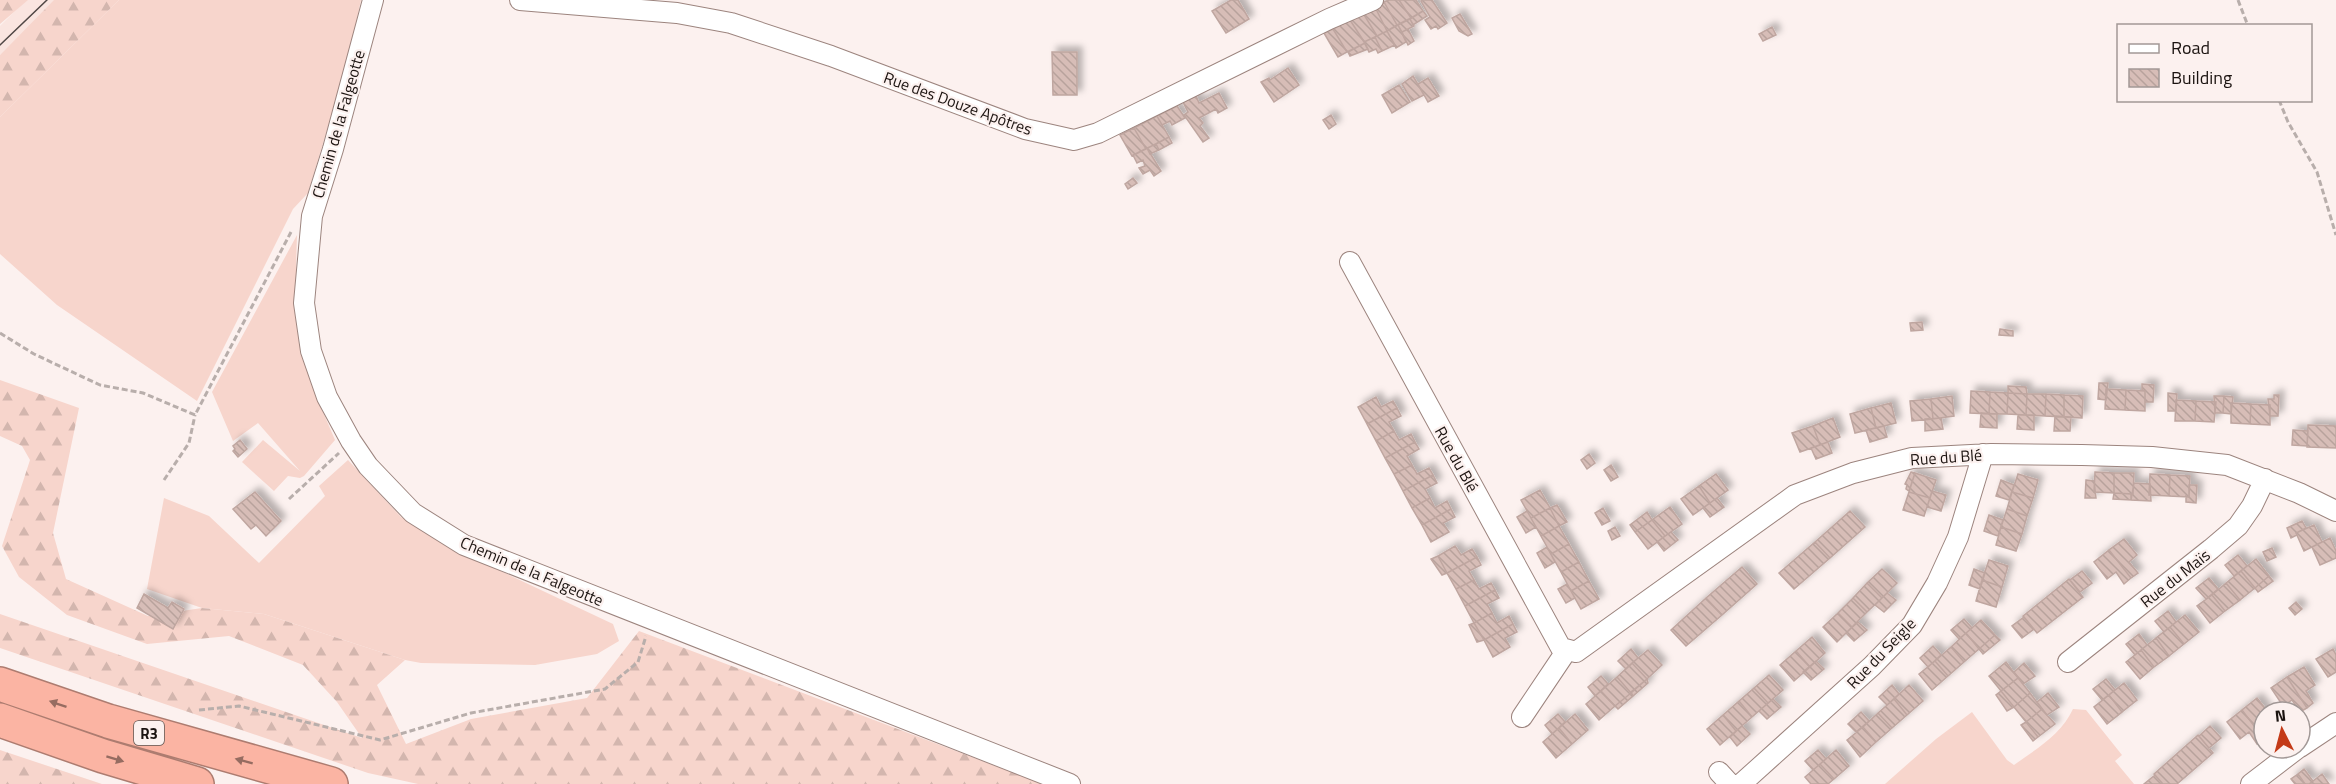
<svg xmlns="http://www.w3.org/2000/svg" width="2336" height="784" font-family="'Titillium Web',sans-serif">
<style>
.built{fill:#fae5e0}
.grass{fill:#f7d5cc}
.forest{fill:url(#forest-firs)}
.building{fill:url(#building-back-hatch);stroke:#bfa6a0;stroke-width:1.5;filter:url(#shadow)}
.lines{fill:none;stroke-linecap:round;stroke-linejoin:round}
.minor-casing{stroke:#9c847e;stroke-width:22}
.motorway-casing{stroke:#ad7c70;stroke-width:36}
.path{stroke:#b8aeab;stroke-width:3;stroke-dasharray:6 3;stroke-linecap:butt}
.minor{stroke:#fff;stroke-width:20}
.motorway{stroke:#fbb4a3;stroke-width:33}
.tram{stroke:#504745;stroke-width:1.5}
.oneway{fill:#966c61}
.labels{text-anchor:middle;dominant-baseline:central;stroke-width:4.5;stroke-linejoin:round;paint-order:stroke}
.shield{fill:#fcf1ef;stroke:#5e5653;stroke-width:1.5}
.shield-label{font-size:15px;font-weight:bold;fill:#1b1310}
.street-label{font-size:16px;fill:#1b1310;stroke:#fcf1ef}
</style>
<defs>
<pattern id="forest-firs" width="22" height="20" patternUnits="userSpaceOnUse" patternTransform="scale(1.5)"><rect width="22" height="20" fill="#f7d5cc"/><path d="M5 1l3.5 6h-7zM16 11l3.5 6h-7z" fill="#d3b6ae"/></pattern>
<pattern id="building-back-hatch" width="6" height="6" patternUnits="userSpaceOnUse" patternTransform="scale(1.5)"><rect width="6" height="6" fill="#d7bdb7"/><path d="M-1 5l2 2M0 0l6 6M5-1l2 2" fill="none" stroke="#b8a29c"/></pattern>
<filter id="shadow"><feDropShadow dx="5" dy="-5" stdDeviation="3" flood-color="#0004"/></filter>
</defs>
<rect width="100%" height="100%" fill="#fcf1ef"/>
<!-- built -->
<path class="built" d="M26,0H56L0,55V26Z"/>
<!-- grass -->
<path class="grass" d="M119,0H361L347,64L308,193L293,209L197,401L57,305L0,254V117Z
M297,235C296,270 294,312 301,347C308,380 322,409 335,440L304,476L300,478L288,476L274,491L242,462L263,440L300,471L258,423L233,441L212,392Z
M348,460L401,517L469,556L613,624L619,641L597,654L535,665L421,663L405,660L264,614L202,608L147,589L164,498L209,516L259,563L325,496L319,486Z
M2073,709L2086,710L2122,755L2115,761L2134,784H1885L1936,739L1972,712L2007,760L2014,765C2036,749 2061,735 2073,709Z"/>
<!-- forest -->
<path class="forest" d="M0,0H28L0,24Z
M54,0H119L0,117V55Z
M0,380L79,408L53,533L66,579L148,616L202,608L264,614L405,660L377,685L406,744L471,719L587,698L639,631L1043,784H418L368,773L0,648V614L362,738L337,702L303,665L229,636L147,644L67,615L19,577L2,546L30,460L22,446L0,436Z
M0,750L102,784H0Z"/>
<!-- building -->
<path class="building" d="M1231,0H1238L1249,19L1226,33L1212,11Z
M1389,0H1399L1411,18L1397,25L1384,2Z
M1399,0H1416L1423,11L1411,18Z
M1423,0H1432L1447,23L1438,29L1436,26L1431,29L1425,20L1430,17L1421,1Z
M1384,2L1397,25L1387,31L1375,7Z
M1375,7L1387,31L1377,36L1363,13Z
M1423,11L1427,16L1413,25L1410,19Z
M1363,13L1377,36L1364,42L1350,20Z
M1460,14L1472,34L1468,36L1459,31L1452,18Z
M1410,19L1414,26L1402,32L1398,25Z
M1350,20L1365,43L1347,52L1333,29Z
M1398,25L1406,42L1396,48L1387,31Z
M1772,27L1776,35L1763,41L1759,34Z
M1333,29L1347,52L1338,57L1324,33Z
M1408,29L1414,41L1408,45L1402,32Z
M1387,31L1395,45L1382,51L1375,37Z
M1375,37L1382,51L1378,53L1376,49L1369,52L1364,42Z
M1365,43L1368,49L1350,56L1348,52Z
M1052,52H1077V95H1053Z
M1288,68L1299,85L1274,102L1261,82L1269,78L1270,80Z
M1413,76L1424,95L1412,101L1402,84Z
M1428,78L1439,96L1428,102L1418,84Z
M1399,85L1410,102L1392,113L1382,95Z
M1219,93L1227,108L1218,113L1216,109L1199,118L1203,123L1200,126L1209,138L1203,142L1184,115L1188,112L1183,102L1196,96L1199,103Z
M1177,106L1185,118L1172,125L1170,121L1162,125L1157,116Z
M1331,115L1336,124L1329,129L1323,120Z
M1157,116L1169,137L1146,149L1134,128Z
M1134,128L1146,149L1132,156L1120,135Z
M1169,137L1172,143L1159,150L1156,144Z
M1156,144L1159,150L1150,154L1147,148Z
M1147,148L1161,171L1154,176L1150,170L1143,174L1139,168L1145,166L1143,160L1137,163L1133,155Z
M1133,178L1137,183L1128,189L1125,184Z
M1922,322L1923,330L1911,331L1910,323Z
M2000,329L2013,331V336L1999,335Z
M2099,383H2108L2106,400L2098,399Z
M2142,384L2154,385L2153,402H2145V391L2142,390Z
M2008,386L2026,387L2027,394L2008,393Z
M2106,389L2126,390L2125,410L2105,409Z
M2126,390L2145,391V411L2125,410Z
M1971,391L1990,392L1989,414L1970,413Z
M1990,392L2008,393L2007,414H1989Z
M2008,393L2027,394L2026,415L2007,414Z
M2168,393L2177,394L2176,411H2168Z
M2027,394H2046L2045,416L2026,415Z
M2046,394L2064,395V417L2045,416Z
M2064,395L2083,396L2082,418L2064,417Z
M2274,395H2279L2278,416H2270L2268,399H2274Z
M1952,396L1954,416L1933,419L1931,399Z
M2214,396H2224L2223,413H2215Z
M2224,396L2233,397L2231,414L2223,413Z
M1376,397L1381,407L1393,401L1397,408L1367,424L1358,407Z
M1931,399L1933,419L1912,421L1910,401Z
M2176,400L2196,401L2195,421H2175Z
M2196,401L2216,402L2214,422L2195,421Z
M1891,403L1896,423L1876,428L1871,408Z
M2231,403L2251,404L2250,424L2231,423Z
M2251,404L2270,405V425L2250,424Z
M1397,408L1401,416L1389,422L1394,431L1376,441L1367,424Z
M1871,408L1876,428L1855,433L1850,414Z
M1981,413L1997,414V428L1980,427Z
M2018,415H2034V430L2017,429Z
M2055,416L2071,417L2070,431H2054Z
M1833,418L1840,437L1820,445L1813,426Z
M1941,418L1943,429L1925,431V419Z
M2308,425L2336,426V448L2307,447Z
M1813,426L1820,445L1800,452L1792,433Z
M1884,426L1887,437L1870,442L1866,430Z
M2293,430L2308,431L2307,446L2292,445Z
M1394,431L1399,440L1411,434L1415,442L1385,458L1376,441Z
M240,440L247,449L238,457L233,451L235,449L233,446Z
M1415,442L1419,449L1407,456L1412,465L1394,474L1385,458Z
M1828,442L1832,453L1816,459L1811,448Z
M1589,454L1595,463L1587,469L1581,460Z
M1412,465L1417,474L1429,468L1433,475L1403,491L1394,474Z
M1611,465L1618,477L1611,481L1604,470Z
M1911,472L1915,473L1909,491L1906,489L1907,485L1905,484Z
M2095,472L2114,473V493L2094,492Z
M1915,473L1936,480L1930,498L1909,492Z
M2114,473H2134L2133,494L2114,493Z
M1716,474L1728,490L1710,503L1699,486Z
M2018,474L2038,480L2033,498L2012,492Z
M2150,474L2170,475L2169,496L2149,495Z
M1433,475L1437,483L1425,489L1430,498L1412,508L1403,491Z
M2170,475L2190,476L2189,497L2169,496Z
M2001,480L2014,485L2009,500L1996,496Z
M2086,480L2094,481L2096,498H2085Z
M2134,483L2150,484L2151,501L2131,500Z
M2189,485H2197L2196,503L2186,502V496L2189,497Z
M1699,486L1710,503L1693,515L1681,499Z
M1540,490L1550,508L1531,518L1521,500Z
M1932,491L1946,495L1941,511L1927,507Z
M255,492L281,521L266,536L256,525L251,529L233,509Z
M1909,492L1930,498L1924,516L1903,510Z
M2012,492L2033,498L2027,516L2007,509Z
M2114,493L2131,494V500L2113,499Z
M1430,498L1435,508L1447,501L1451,509L1422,525L1412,508Z
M1717,498L1724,507L1710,517L1703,508Z
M1557,505L1567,522L1559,526L1550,508Z
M1670,507L1682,524L1665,536L1652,520Z
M1550,508L1559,526L1541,536L1531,518Z
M1603,508L1610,521L1602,525L1595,513Z
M1451,509L1455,517L1443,523L1449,532L1431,542L1422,525Z
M2007,509L2027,516L2022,534L2001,527Z
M1527,511L1536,527L1526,533L1517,517Z
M1850,511L1865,527L1830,558L1815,542Z
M1647,512L1652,520L1635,532L1630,525Z
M1989,515L2003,520L1998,536L1984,531Z
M1652,520L1665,536L1648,549L1635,532Z
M2302,521L2306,528L2296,533L2297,535L2291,538L2287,528Z
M2314,525L2322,542L2304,551L2296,533Z
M1559,526L1569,544L1551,554L1541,536Z
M1615,527L1620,536L1612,540L1608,531Z
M2001,527L2022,534L2016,551L1996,545Z
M1671,532L1678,540L1664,551L1657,542Z
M2330,538L2336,551V558L2320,565L2312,547Z
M2124,539L2137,555L2129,562L2138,573L2131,578L2109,550Z
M1815,542L1830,558L1794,589L1779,573Z
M1569,544L1579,562L1561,572L1551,554Z
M1455,546L1461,555L1472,549L1477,557L1447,573L1438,556Z
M1547,547L1555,562L1545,568L1537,553Z
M2272,548L2276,557L2267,561L2263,552Z
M2109,550L2131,578L2124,584L2116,572L2107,579L2094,562Z
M2238,555L2247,566L2234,576L2225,565Z
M1438,556L1447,573L1442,575L1431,559Z
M1477,557L1481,565L1469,571L1474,580L1456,589L1447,573Z
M2256,559L2269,576L2255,588L2241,571Z
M1989,560L2008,566L2002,587L1982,580Z
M1579,562L1589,581L1571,591L1561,572Z
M1742,567L1757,584L1722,615L1706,598Z
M1882,569L1897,583L1882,598L1867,583Z
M1974,569L1985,573L1980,589L1969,585Z
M2082,571L2092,583L2080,592L2070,580Z
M2241,571L2255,588L2240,600L2226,583Z
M2269,576L2273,581L2258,592L2255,588Z
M2209,578L2218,589L2206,599L2196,588Z
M2069,579L2083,597L2037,633L2023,616Z
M1474,580L1479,589L1491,583L1495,590L1465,606L1456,589Z
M1982,580L2002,587L1996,607L1976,601Z
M1589,581L1599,599L1581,609L1571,591Z
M1867,583L1882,598L1867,612L1853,598Z
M2226,583L2240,600L2225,611L2212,595Z
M1567,584L1575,598L1566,603L1558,589Z
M1495,590L1499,598L1487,604L1492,613L1474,623L1465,606Z
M1887,593L1896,600L1884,612L1875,605Z
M144,594L168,608L172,602L184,609L173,629L137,608Z
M2212,595L2225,611L2210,623L2197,606Z
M1706,598L1722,615L1686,646L1671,630Z
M1853,598L1867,612L1852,627L1838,613Z
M2296,602L2302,609L2295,615L2289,608Z
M2168,611L2176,622L2164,632L2155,621Z
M1492,613L1497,623L1509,616L1513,624L1484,640L1474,623Z
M1838,613L1852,627L1837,642L1823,627Z
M2185,615L2199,632L2184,644L2170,627Z
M2024,617L2034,629L2022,638L2012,626Z
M1964,619L1972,628L1959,639L1951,630Z
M1981,620L1995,635L1979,649L1966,633Z
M1858,622L1867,630L1854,641L1846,633Z
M1474,623L1484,640L1477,642L1469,625Z
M1513,624L1517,632L1505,638L1510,647L1493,657L1484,640Z
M2170,627L2184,644L2169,656L2156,638Z
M1966,633L1979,649L1964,662L1951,647Z
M2139,634L2147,645L2135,655L2126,644Z
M1995,635L2000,640L1983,654L1979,649Z
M1812,637L1825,653L1810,667L1796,651Z
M2156,638L2169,656L2154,667L2141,650Z
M1933,646L1941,655L1928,667L1920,658Z
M1951,647L1964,662L1948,676L1935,661Z
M1631,649L1638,658L1626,669L1618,661Z
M2333,649L2336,655V672L2328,677L2316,659Z
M1648,650L1662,665L1647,679L1632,663Z
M2141,650L2154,667L2140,679L2126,662Z
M1796,651L1810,667L1794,681L1780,665Z
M1816,661L1824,669L1811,680L1803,672Z
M1935,661L1948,676L1932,690L1919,674Z
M2006,662L2018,678L2001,691L1989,676Z
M1632,663L1647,679L1631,693L1617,677Z
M2024,663L2035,676L2023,684L2014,672Z
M2304,667L2315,685L2306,691L2313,703L2307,708L2287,677Z
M1769,675L1783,690L1768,703L1754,688Z
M1601,676L1608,684L1595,696L1588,687Z
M1617,677L1631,693L1615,706L1601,691Z
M2287,677L2307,708L2300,712L2292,700L2283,706L2271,688Z
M2018,678L2030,693L2014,707L2001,691Z
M1647,679L1648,683L1633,696L1631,692Z
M2106,679L2115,690L2102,700L2093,689Z
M2124,683L2137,700L2122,712L2109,695Z
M1892,685L1899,694L1887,705L1879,697Z
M1909,685L1923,701L1907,715L1894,699Z
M1754,688L1768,703L1752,717L1739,701Z
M1601,691L1615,706L1599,720L1586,704Z
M2001,691L2014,707L2007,711L1996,695Z
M1631,693L1633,696L1618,709L1615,706Z
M2030,693L2042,709L2026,722L2014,707Z
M2048,693L2059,707L2047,715L2037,702Z
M2109,695L2122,712L2107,724L2094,707Z
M2257,698L2268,712H2264V721L2262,722L2264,725V739L2242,710Z
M1773,699L1781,707L1767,719L1759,711Z
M1894,699L1907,715L1892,728L1878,713Z
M1739,701L1752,717L1736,731L1723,715Z
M2042,709L2055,724L2038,737L2026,722Z
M2242,710L2264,739L2257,744L2249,732L2240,739L2227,722Z
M1861,712L1869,721L1856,732L1848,724Z
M1878,713L1892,728L1876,742L1863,727Z
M1558,714L1565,722L1552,734L1545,725Z
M1575,714L1588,730L1572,744L1559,728Z
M1723,715L1736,731L1720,745L1707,729Z
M2026,722L2038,737L2033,741L2021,725Z
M1742,726L1750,734L1737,746L1730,737Z
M2210,726L2221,738L2209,748L2199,736Z
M1863,727L1876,742L1860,757L1847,740Z
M1559,728L1572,744L1556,758L1543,742Z
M2198,735L2213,753L2177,784H2163L2154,774Z
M1818,750L1826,759L1813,770L1805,761Z
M1836,750L1849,766L1834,779L1820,764Z
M1820,764L1834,779L1828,784H1811L1805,777Z
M2304,769L2313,781L2309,784H2305L2298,774Z
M2298,774L2305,784H2295L2291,779Z
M2322,774L2329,784H2309L2313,781Z
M2155,775L2163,784H2144Z"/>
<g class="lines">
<defs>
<path id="minor" d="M373,0L333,149L312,216L304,303L311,351L327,397L351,441L368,466L413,513L464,545L1070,784
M520,0L677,13L731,23L831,56L1025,129L1074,140L1098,133L1329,19L1373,0
M1350,262L1561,648L1576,652L1795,495L1853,473L1912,458L1991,454L2082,455L2152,457L2227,465L2299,493L2336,511
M2068,662L2211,549L2238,526L2252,506L2265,479
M1522,717L1567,650
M2300,747L2336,723
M1719,772L1730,784
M1741,784L1872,666L1912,625L1937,583L1958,537L1983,454
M2251,784L2298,748"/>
<path id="motorway" d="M0,684L108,721L331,784
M0,720L103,756L197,784"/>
</defs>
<!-- minor casing -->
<use href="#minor" class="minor-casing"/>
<!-- motorway casing -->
<use href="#motorway" class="motorway-casing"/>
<!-- path -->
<path class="path" d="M2238,0L2248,26
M2279,100L2288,122L2317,172L2336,235
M0,333L34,354L100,385L143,393L195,415L291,232
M164,480L189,443L195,415
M289,499L339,453
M199,710L239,706L380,740L471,713L605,689L638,662L646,636"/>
<!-- minor -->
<use href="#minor" class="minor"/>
<!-- motorway -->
<use href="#motorway" class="motorway"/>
<!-- tram -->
<path class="tram" d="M0,45L47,0"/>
</g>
<!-- one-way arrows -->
<defs><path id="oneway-solid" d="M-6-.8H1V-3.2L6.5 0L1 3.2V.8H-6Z" transform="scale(1.5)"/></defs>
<g class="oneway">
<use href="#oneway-solid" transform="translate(58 704) rotate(-161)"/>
<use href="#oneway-solid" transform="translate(115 759) rotate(17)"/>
<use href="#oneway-solid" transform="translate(244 761) rotate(-165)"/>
</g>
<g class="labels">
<!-- shield labels -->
<rect class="shield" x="134" y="721" width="30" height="24" rx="4.5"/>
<g class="shield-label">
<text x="149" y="733">R3</text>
</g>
<!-- street labels -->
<g class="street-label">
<text transform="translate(958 103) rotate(20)">Rue des Douze Apôtres</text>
<text transform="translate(338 124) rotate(-74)">Chemin de la Falgeotte</text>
<text transform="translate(1946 457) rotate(-4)">Rue du Blé</text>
<text transform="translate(1457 459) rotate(61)">Rue du Blé</text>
<text transform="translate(532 571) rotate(23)">Chemin de la Falgeotte</text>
<text transform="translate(2175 578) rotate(-38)">Rue du Maïs</text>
<text transform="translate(1881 653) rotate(-46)">Rue du Seigle</text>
</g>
</g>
<!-- legend -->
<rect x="2117" y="24" width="195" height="78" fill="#fcf1ef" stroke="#a29896" stroke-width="1.5"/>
<rect x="2129" y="44" width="30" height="9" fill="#ffffff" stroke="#a29896" stroke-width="1.5"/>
<text x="2171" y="54" font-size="18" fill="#1b1310">Road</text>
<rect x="2129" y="69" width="30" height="18" fill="url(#building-back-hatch)" stroke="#a29896" stroke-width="1.5"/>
<text x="2171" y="84" font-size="18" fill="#1b1310">Building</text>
<!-- north arrow -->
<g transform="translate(2282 730) rotate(354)"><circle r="28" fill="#fcf1ef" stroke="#a29896" stroke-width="1.5"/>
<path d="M0-4.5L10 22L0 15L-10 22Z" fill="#c43a17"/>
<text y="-9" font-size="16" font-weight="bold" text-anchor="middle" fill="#1b1310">N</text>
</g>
</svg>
